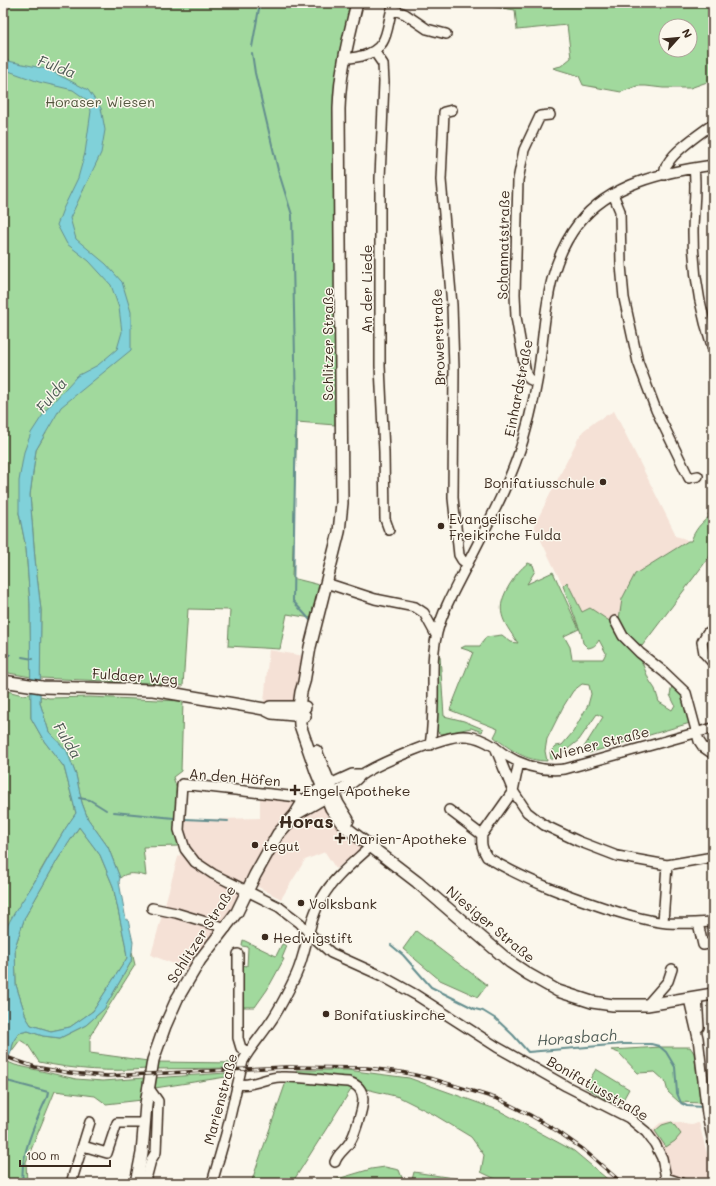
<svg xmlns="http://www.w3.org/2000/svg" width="716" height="1186" font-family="Mali,sans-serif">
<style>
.built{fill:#f5e1d6}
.green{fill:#a1d99d;stroke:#6e825e;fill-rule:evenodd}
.water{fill:#80d1d9;stroke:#648e8e;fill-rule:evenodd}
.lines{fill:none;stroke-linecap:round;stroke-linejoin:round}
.stream{stroke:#648e8e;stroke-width:2}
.minor-casing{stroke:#3b2a1e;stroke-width:12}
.major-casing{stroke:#3b2a1e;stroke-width:14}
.minor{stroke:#fbf7ec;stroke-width:9}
.major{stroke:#fbf7ec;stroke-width:11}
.rail-casing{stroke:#3b2a1e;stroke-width:3.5}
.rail{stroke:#fbf7ec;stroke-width:2;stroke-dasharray:6;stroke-linecap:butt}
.poi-dot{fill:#3b2a1e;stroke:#fbf7ec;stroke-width:1.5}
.labels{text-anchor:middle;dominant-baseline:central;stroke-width:3;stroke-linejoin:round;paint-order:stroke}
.park-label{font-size:14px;fill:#54563e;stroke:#fbf7ec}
.street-label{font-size:14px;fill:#3b2a1e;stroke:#fbf7ec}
.poi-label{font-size:14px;fill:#3b2a1e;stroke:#fbf7ec;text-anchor:start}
.water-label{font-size:15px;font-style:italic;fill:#505c56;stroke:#fbf7ec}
.district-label{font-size:18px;font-weight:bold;fill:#3b2a1e;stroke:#fbf7ec}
</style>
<rect width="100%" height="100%" fill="#fbf7ec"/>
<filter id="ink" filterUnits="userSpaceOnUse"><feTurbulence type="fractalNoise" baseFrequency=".025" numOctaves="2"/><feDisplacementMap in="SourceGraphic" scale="8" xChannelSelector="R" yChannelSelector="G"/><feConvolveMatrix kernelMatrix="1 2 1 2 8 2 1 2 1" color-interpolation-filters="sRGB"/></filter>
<g filter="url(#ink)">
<!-- built -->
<path class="built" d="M614,411L675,533V536L683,538L688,541L635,574L622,599L619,619L611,622L590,608L582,612L567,583L563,586L534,526L578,439L583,431L596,421Z
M269,650L304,656L296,696L293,701L284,703L264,702Z
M260,795L296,799L317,807L327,808L342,826L362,847L356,853L336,869L325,852L305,860L281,899L245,880L225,921L189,970L151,955L178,857L180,855V820L260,818Z
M668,1121L691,1124L699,1123L706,1150L713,1168V1183H691L671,1176L661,1144L651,1131L660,1123Z"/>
<!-- green -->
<path class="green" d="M3,3H352L344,33L336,77L334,174L335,425L297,422L292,578L320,585L311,618L287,614L280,649L228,646L230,610L188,609L183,686L170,684L40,678L41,610L35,559L30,495L36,450L46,433L35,436L19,513L26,548L30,604L31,677L3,672Z
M470,3H713V80L690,88H663L646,86H637L621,92L583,85L579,76L553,68L561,66L571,58L567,25L517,30L515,10ZM666,26H690V50H666Z
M713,510V552L642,646L626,634L619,619L622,599L635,574L688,541H691C695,530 700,524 709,517L708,514Z
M528,563L533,565L535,571L527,584L553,572L579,629L564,636L570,647L572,659H603L606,653L599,640C596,645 594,647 588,648L583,643L581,633L563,586L567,582L582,612L590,608L611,622L620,641L641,660L649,680L655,689L659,702L672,710L675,705L670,695L672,685L682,695L690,723L589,753L584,747L603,717L597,714L579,740L564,752L551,760L550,752L556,746L562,745L573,732L588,705L591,694L589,685L582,684L573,691L563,707L547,739L545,751L547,761C526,761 511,750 494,737L498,729L450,710L473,652L461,648L465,646H480L486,637L502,635L511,642L518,643C502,620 494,610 510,584C516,575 520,569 528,563Z
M438,655L440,656L444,716L464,721L483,729L482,732L471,728L442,734L439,733L437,731Z
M3,690L23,695L31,694V718L44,741L64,767L76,813C60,835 47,860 33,884C22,904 6,921 3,944Z
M40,696L49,698L89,697L183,701L181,771L173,777L177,789L178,846L143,847L146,876C138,874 127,871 120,878L108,847L88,819L82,803L76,775L67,752L49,732L40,703Z
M79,827L100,855L113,886L125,943L127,958L93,1011L70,1027L51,1031L31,1025L26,1017L16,985L15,947L25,917L58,859Z
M416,931L487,985L478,997L440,980L403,949Z
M243,940L276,956L282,944L287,946L282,958L284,959L267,990L255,1007H241L242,965L247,966L248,947L242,946Z
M132,952L135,965L90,1036V1053L148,1061L147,1069C108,1072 77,1070 39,1062L28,1045L20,1040L11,1052L14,1040L19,1033L28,1031L43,1036L60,1038L86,1025L104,1009L131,962Z
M661,1047H690L694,1053L701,1103L679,1102L668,1092L665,1081L655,1072L638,1073L619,1053L611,1050Z
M8,1062L15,1065L76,1079L103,1081L145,1078L142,1100L106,1104L95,1096L55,1091L26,1162L27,1183H3V1072Z
M155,1062L237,1063L235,1068L153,1069Z
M596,1069L629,1089L619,1107L585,1087Z
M296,1070H347L409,1078L498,1110L574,1151L612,1183H504L481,1172L484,1155L471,1137L433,1114L399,1097L366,1089L358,1081L302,1075Z
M226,1073V1077L155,1088H151L153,1078Z
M287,1079L354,1085L292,1183H251Z
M672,1122L681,1134L675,1141L666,1147L655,1131L662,1125Z
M385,1167L399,1170L404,1183H324L371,1169Z
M414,1172L453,1178L471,1183H415L412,1180Z"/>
<!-- water -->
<path class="water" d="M3,60L47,69L88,90L101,108L105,130L101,153L70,218L76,239L106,264L122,282L131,312V350L61,407L36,450L30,495L35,559L41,610L40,703L49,732L67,751L76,775L82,803L88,819L108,847L120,878L119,882L126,920H128L133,942L131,962L104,1009L86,1025L60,1038L43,1036L28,1031L19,1033L14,1040L11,1052L3,1072V998L5,999C4,982 0,950 4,934C10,917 22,902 32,886C47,862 59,836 76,813L64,767L44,741L31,718L30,604L26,548L19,513V481L24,452L31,433L46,410L77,376L98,365L117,349L122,332L119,308L111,285L89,261L67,244L57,225L63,209L78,178L85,153L91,111L87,100L73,90L39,82L3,69ZM79,827L100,855L113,886L125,943L127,958L93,1011L70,1027L51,1031L31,1025L26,1017L16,985L15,947L25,917L58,859Z"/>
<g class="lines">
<!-- stream -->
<path class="stream" d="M252,47L260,3
M252,53L255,73L278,170L292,215L296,405L293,601L310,620
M3,654L10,655
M22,657L33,659
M79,798L90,800L106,810
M114,812L174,818
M185,819L228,821
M391,945L403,955L431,987L475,1009L483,1011L496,1019L513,1035L528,1052L623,1044H651L659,1046L666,1052L675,1067L677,1093L681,1103L687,1106L703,1107
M7,1081L48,1092L47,1097C36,1121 19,1157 23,1183"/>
<defs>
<path id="minor" d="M392,9L405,14L427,29L446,34
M374,51L383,64L384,82L380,178V366L384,452L385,519L389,530
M344,58C350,59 356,57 362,56C392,48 385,25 394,3
M452,110L444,112L441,180L452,305L454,369L453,498L459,555L462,560L467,564
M694,168C697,190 693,211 693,232C693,272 700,311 713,349
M664,175C665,171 665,166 668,163C675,150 701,133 713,124
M613,194L620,211L621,265L624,298L638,362L656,410L689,478L698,476
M536,382L529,379L526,374L516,317L515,294L518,180L524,150L540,116L550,115
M326,583L375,599L415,607L424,613L436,635
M615,621L623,636L640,653L664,672L686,693L699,741L703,747L713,754
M707,633L702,642L704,653L713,663
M430,745C434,721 433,696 433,671C433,659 434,645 437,633C443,609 456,587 467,565C488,523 511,482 524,437C531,413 537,387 540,361C546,314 547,264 578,224C610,183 664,172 713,165
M495,747L513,791L527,812L544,825L578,841L617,856L667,865L713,857
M519,762L513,791L482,835C481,844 482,849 487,857C524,880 566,895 608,909C627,915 647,921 667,923C682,924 698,923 713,922
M330,784L352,774H363
M334,793C341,789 349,786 355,781C358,779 360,775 364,773C383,762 443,736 463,736C471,736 478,738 484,741C492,744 498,750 504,754C523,766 543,772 565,769L713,728
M303,802L298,797L182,784L179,830L185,849L195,862L213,874L279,907L300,923L309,933L331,953L382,976L416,995L497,1047L566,1086L629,1118L646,1132L655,1144L662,1158L667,1183
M449,810L482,835
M152,908L176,913L226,928
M663,922L667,865
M698,923L703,945L713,943
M238,954V1038L241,1048L248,1052
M697,997L699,1027
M689,999L698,1038L707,1114L713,1142
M647,1005L668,981L672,969
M238,1084C252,1087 266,1077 280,1077C303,1076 326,1081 349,1082C369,1088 363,1107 358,1122C356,1128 354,1136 350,1142C345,1150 338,1153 335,1162
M83,1146L107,1153L117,1123H144
M666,1178L681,1183
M136,1181L140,1182L146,1179L151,1160L156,1152L158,1101L148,1087
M71,1183L90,1122
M212,1183L226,1134L243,1061C251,1047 261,1036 269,1024C280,1009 288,992 296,975C307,951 308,921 322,898C333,878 354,862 370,847"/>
<path id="major" d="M357,3C348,40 340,71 339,109L342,503L339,532L310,647L304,682L301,692L299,707L300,725L316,771L331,808L341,822L348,829L417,882L510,962L528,974L558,991L592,1002L613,1005H647L713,994
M3,681L42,687L153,690L264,709L272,713L305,716
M270,707H305
M316,751L338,804L348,820
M296,814L333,793
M136,1183L142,1153L146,1104L153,1060L165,1026L177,999L200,960L237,912L255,875L278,834L295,815L303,802L312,794L330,784"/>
</defs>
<!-- minor casing -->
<use href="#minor" class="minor-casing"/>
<!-- major casing -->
<use href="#major" class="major-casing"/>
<!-- minor -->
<use href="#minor" class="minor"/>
<!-- major -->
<use href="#major" class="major"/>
<defs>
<path id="rail" d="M3,1056L35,1067L70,1073L107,1076L286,1067L367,1068L401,1072L433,1079L498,1099L530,1115L557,1131L584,1150L622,1183"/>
</defs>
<!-- rail casing -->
<use href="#rail" class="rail-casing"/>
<!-- rail -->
<use href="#rail" class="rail"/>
</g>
</g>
<!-- markers -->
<g class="poi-dot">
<circle cx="603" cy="482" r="4"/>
<circle cx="441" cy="526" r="4"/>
<path d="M293 784h4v4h4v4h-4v4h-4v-4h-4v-4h4z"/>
<path d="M338 832h4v4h4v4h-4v4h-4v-4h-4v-4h4z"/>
<circle cx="255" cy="845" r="4"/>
<circle cx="301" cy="903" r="4"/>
<circle cx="265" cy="937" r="4"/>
<circle cx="326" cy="1014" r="4"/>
</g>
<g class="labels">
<!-- park labels -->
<g class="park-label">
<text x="100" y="101">Horaser Wiesen</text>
</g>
<!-- street labels -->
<g class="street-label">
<text transform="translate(503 245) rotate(-89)">Schannatstraße</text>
<text transform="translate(366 289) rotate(-90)">An der Liede</text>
<text transform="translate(438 337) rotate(-92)">Browerstraße</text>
<text transform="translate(327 344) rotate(-90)">Schlitzer Straße</text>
<text transform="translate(518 388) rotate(-79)">Einhardstraße</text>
<text transform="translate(135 676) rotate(4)">Fuldaer Weg</text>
<text transform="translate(600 743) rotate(-14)">Wiener Straße</text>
<text transform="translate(235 777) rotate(5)">An den Höfen</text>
<text transform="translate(491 924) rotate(40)">Niesiger Straße</text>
<text transform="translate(201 934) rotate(-57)">Schlitzer Straße</text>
<text transform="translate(598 1088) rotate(30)">Bonifatiusstraße</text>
<text transform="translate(220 1099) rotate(-75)">Marienstraße</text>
</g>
<!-- poi labels -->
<g class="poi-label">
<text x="595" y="482" text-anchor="end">Bonifatiusschule</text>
<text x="449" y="518">Evangelische<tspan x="449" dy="16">Freikirche Fulda</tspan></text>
<text x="303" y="790">Engel-Apotheke</text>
<text x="348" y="838">Marien-Apotheke</text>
<text x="263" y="845">tegut</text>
<text x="309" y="903">Volksbank</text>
<text x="273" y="937">Hedwigstift</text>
<text x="334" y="1014">Bonifatiuskirche</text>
</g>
<!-- water labels -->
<g class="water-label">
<text transform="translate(57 66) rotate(20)">Fulda</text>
<text transform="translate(51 395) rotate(-51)">Fulda</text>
<text transform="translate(68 740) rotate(59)">Fulda</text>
<text transform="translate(577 1037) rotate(-4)">Horasbach</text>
</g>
<!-- district labels -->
<g class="district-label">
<text x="306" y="821">Horas</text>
</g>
</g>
<!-- margin -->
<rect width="716" height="1186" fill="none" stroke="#fbf7ec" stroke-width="16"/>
<rect x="8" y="8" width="700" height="1170" fill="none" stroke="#3b2a1e" stroke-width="1.5" filter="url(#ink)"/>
<!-- north arrow -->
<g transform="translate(678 38) rotate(63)"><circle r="19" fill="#fbf7ec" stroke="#aea59a"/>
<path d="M0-3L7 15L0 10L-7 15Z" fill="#3b2a1e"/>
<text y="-6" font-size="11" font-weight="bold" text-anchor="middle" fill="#3b2a1e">N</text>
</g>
<!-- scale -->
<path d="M20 1160v6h90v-6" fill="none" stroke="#3b2a1e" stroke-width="2"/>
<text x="26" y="1160" font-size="12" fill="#3b2a1e" stroke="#fbf7ec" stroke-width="3" paint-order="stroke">100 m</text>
</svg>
